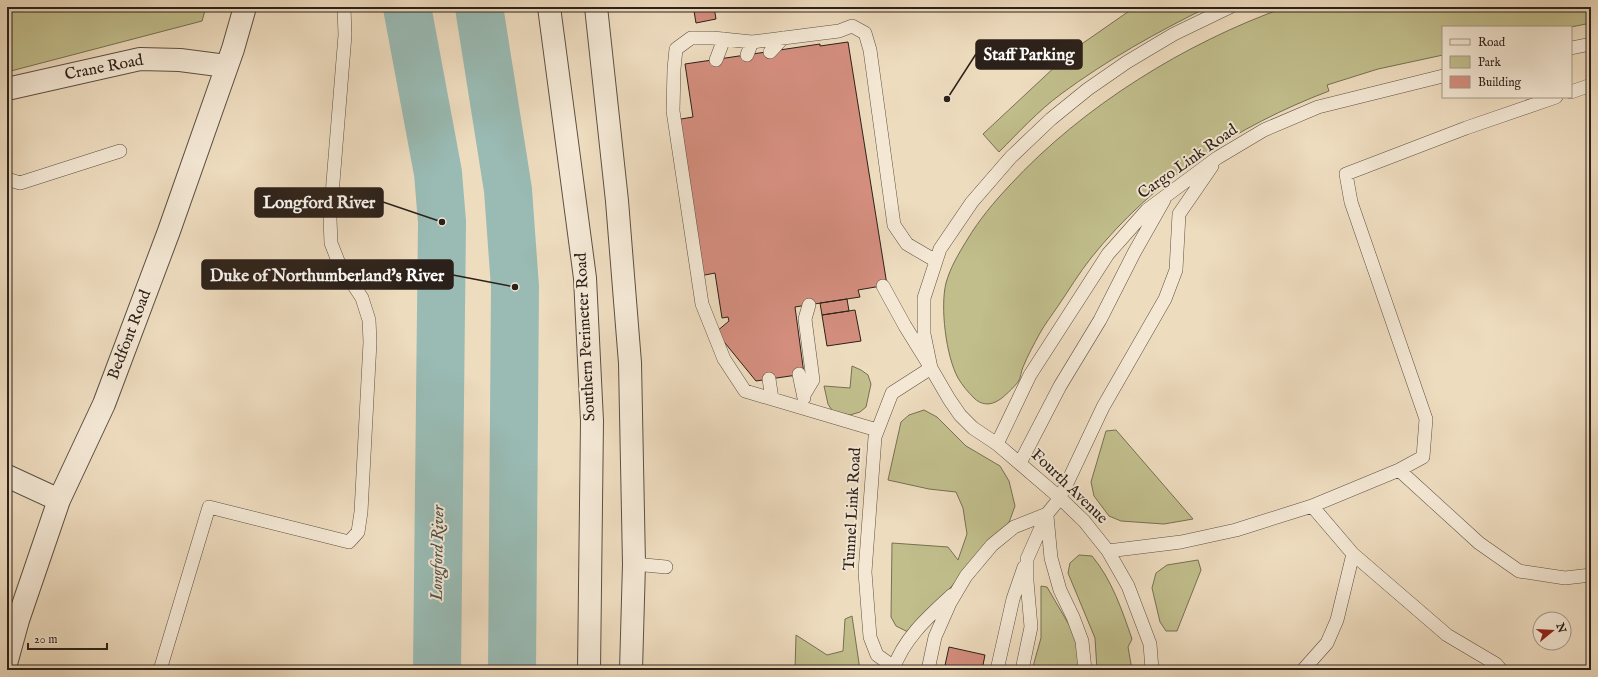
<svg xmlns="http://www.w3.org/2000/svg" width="1598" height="677" font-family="'IM FELL English',serif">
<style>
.green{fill:#c1be8c;stroke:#767053}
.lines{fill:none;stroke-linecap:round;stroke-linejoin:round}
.river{stroke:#99bbb4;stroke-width:48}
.building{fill:#d48e7e;stroke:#2c211a}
.service-casing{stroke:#5c5043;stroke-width:14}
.minor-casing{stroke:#5c5043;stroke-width:24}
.tertiary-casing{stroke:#5c5043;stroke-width:24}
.service{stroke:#f4e8d5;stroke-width:13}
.minor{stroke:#f4e8d5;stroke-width:22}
.tertiary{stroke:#f4e8d5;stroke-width:22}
.labels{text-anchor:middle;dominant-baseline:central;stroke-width:4;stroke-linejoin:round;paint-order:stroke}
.street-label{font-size:16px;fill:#2c211a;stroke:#f4e8d5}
.water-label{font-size:17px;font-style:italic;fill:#4d4f48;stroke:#f4e8d5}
.leader{fill:none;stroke:#2c211a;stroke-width:1.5}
.callout-dot{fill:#2c211a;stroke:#f4e8d5;stroke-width:1.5}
.callout{fill:#2c211a;stroke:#2c211a;stroke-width:1.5}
.callout-label{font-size:17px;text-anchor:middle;font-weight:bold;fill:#fff}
</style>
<rect width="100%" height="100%" fill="#eedcbf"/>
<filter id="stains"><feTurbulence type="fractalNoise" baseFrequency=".005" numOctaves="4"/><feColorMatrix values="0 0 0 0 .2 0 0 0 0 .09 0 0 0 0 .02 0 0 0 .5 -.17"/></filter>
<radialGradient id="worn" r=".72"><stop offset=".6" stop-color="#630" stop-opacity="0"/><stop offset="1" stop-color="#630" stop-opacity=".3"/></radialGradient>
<!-- green -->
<path class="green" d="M7,7H206L202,21L7,72Z
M1135,7H1208C1157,32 1107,60 1061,94C1038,111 1019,132 999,152L983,134L1073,50Z
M1286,7H1591V23L1571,27H1443V55L1378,69L1327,85L1329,91C1237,126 1153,180 1091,258C1079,273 1069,290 1058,306C1052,315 1045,324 1040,333C1034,344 1028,355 1023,367C1021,371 1021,378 1018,382C1015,386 1003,398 999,400C990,406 981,405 974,398C968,392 962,385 958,378C946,356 940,307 946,283C950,268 959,253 967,240C979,220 994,202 1010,185C1083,106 1185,43 1286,7Z
M852,366L861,370L868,375L871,384L866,407L860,412L850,415L833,412L828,404L824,386L850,388Z
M924,410L937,417L966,446L1000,466L1009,481L1015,506L1007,528L983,551L910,633L896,626L891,617L892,543L948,547L958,560L967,534L963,508L956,492L929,489L888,480L901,422L909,415Z
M1116,430L1193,519L1164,524L1121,521L1109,516L1094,496L1091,482L1106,431Z
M1079,555L1092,556C1112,580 1122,610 1132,639L1128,647L1132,670H1097L1095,638L1068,573L1070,563Z
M1198,560L1201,570L1177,631H1166L1160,622L1152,588L1156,573L1167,565Z
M1041,586L1047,587L1075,635L1080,670H1032L1041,638Z
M852,616L860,670H795L796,635L827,655L843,651L845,619Z"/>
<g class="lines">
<!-- river -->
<path class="river" d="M407,7L438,173L442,222L437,670
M479,7L508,190L515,287L512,670"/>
</g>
<!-- building -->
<path class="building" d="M714,7L716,19L696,23L694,11Z
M848,42L887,285L858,290L860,297L795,307L804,374L756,381L716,332L729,321L728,317L722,318L715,273L700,276L675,120L693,117L685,64L820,44V46Z
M847,299L849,311L822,315L820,303Z
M855,310L861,341L827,346L822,315Z
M949,647L985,655L982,670H944Z"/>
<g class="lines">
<defs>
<path id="service" d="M1571,48L1591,44
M770,52L783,38
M747,55L752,42
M716,60L724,39
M1571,92L1591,85
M7,179L20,183L120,151
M883,286L905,326L931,368L892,393L875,437L865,572L870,637L877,655L894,667
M799,374L804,398
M769,379L772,399
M804,395L813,380L805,319L809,305
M877,430L745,391L724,359L702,304L673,111L674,69L676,49L691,38H713L752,42L839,31L852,26L865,33L870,50L894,225L907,244L936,261
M997,444L1030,375L1108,254L1147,210L1217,158L1264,130L1318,107L1443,76
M1020,463L1060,386L1100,320L1134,253L1164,200
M1399,470L1479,543L1519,571L1565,578L1591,575
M1312,506L1353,554L1447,635L1496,664L1501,670
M1047,516L1051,558L1060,590L1073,617L1082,641L1085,670
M1108,551L1181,542L1236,530L1312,506L1399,470L1423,457L1426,419L1351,202L1346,174L1466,128L1556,97
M634,564L666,567
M160,670L209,507L349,542L358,532L361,512L370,342L369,320L362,298L338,261L331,243L330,219L345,35L344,7
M893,670C903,639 929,616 952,595
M928,670L935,637L950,603L966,576L992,545L1014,527L1047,514
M997,670L1013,599L1024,567
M1022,670L1031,627L1027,581V559L1047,514L1060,498L1103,407L1165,299L1176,270L1179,214L1212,166
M1152,670L1150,644L1128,586L1108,551L1084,521L1060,498L997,444L973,428L960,415L949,399L931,368L924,334V298L940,249L972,202L1011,157L1051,119L1088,89L1127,62L1174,34L1230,7
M1303,670L1327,643L1337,620L1353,554"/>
<path id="minor" d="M7,89L140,59L180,60L226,66
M7,476L59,500
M7,660L18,620L59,500L104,404L169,231L233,49L245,7"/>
<path id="tertiary" d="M549,7L585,278L592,421L589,670
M596,7L617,201L630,363L634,564L631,670"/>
</defs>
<!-- service casing -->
<use href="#service" class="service-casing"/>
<!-- minor casing -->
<use href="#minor" class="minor-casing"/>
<!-- tertiary casing -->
<use href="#tertiary" class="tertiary-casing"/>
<!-- service -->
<use href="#service" class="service"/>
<!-- minor -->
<use href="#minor" class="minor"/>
<!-- tertiary -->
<use href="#tertiary" class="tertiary"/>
</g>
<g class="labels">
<!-- street labels -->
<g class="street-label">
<text transform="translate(104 68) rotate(-11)">Crane Road</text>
<text transform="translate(1188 162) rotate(-35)">Cargo Link Road</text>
<text transform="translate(130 335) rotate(-69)">Bedfont Road</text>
<text transform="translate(586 337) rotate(-93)">Southern Perimeter Road</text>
<text transform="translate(1069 487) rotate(44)">Fourth Avenue</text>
<text transform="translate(853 509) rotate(-87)">Tunnel Link Road</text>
</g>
<!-- water labels -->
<g class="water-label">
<text transform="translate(438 553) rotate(-89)">Longford River</text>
</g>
</g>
<!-- callouts -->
<path class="leader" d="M947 99L976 54M442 222L383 202M515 287L453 275"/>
<g class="callout-dot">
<circle cx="947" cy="99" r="4"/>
<circle cx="442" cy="222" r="4"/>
<circle cx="515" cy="287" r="4"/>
</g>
<g class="callout">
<rect x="976" y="40" width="106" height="29" rx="4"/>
<rect x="255" y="188" width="128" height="29" rx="4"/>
<rect x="202" y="260" width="251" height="29" rx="4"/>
</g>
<g class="callout-label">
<text x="1029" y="60">Staff Parking</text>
<text x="319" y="208">Longford River</text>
<text x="327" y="281">Duke of Northumberland's River</text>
</g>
<!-- margin -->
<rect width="1598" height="677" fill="none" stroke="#eedcbf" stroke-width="24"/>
<rect x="8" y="8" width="1582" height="661" fill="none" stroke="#2c211a" stroke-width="2"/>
<rect x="12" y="12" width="1574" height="653" fill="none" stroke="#2c211a"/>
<!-- legend -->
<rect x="1442" y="26" width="130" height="72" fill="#f4e8d5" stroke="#a4988a"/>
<rect x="1450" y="39" width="20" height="6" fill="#f4e8d5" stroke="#a4988a"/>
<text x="1478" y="46" font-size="12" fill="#2c211a">Road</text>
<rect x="1450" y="56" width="20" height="12" fill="#c1be8c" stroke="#a4988a"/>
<text x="1478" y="66" font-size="12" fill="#2c211a">Park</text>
<rect x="1450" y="76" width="20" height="12" fill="#d48e7e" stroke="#a4988a"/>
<text x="1478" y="86" font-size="12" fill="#2c211a">Building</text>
<!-- north arrow -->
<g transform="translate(1552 631) rotate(72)"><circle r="19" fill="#f4e8d5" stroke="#a4988a"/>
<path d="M0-3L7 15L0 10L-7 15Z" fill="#8f2418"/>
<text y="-6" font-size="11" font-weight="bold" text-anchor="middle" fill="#2c211a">N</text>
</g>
<!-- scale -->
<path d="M28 643v6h79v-6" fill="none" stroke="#2c211a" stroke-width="2"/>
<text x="34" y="643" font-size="12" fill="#2c211a" stroke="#f4e8d5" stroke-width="3" paint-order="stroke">20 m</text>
<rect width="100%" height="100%" filter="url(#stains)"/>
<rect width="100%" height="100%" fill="url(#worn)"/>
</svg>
